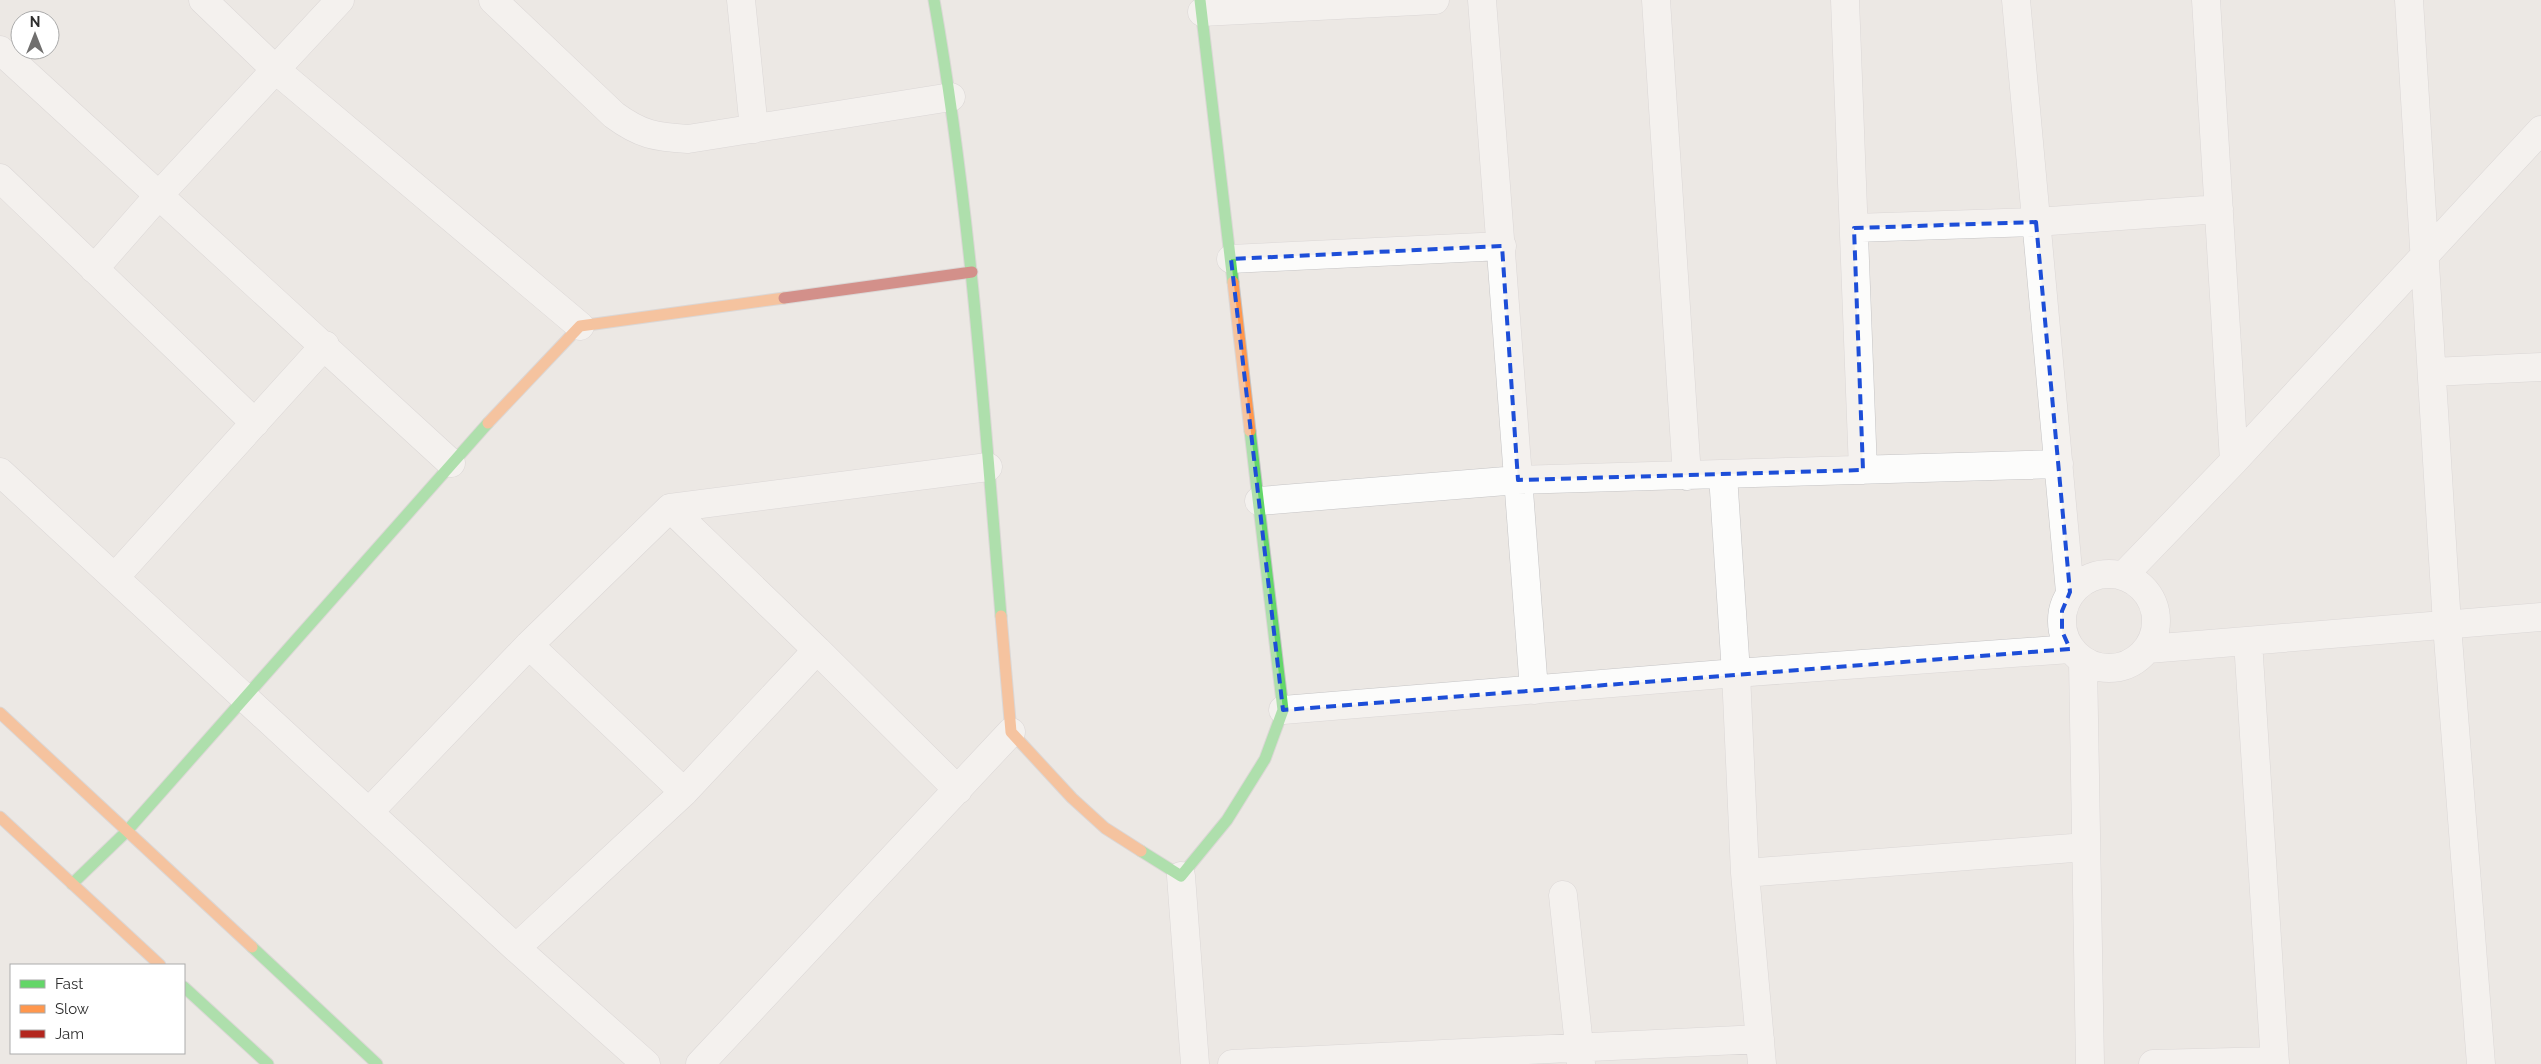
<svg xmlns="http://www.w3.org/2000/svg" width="2541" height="1064" font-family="Raleway,sans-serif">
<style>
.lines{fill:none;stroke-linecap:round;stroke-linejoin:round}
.street-casing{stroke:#c5c4c5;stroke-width:29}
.fast-casing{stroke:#c5c4c5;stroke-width:13}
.slow-casing{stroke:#c5c4c5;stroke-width:13}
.jam-casing{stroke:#c5c4c5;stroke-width:13}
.street{stroke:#fcfcfb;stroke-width:28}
.fast{stroke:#63d668;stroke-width:11}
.slow{stroke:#ff974d;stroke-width:11}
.jam{stroke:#b3261e;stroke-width:11}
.marked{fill:none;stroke:#1d4ed8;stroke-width:4;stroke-dasharray:10 6;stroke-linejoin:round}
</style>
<rect width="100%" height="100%" fill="#ece8e4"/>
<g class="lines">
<defs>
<path id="street" d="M203,0L276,70L580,326
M493,0L614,115C641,135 656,137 688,139L951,97
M741,0L754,129
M1482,0L1534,690
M1656,0L1687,476
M1845,0L1863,470
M2016,0L2070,592
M2206,0L2234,461
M2409,0L2447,625L2481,1064
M1202,12L1435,0
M0,50L451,463
M0,178L255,423
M1854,228L2036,222L2219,209
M1231,259L1502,246
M94,269L159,195L340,0
M2432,372L2541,367
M0,472L516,948L646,1064
M1723,475L1736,673L1745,873L1762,1064
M1259,501L1518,480L2059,464
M2062 621a47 47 0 1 1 94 0a47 47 0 1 1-94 0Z
M2124,575L2234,461L2541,130
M116,576L325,345
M2248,641L2275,1064
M529,645L670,508
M2148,649L2541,617
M817,650L670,508L988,467
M2083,661L2090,1064
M1283,710L1736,673L2070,649
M369,812L529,645L684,792
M1745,873L2086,847
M1181,876L1195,1064
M1563,895L1581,1064
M516,948L684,792L817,650L958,790
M700,1064L1011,732
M1232,1064L1760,1039
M2153,1064L2275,1061"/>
<path id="fast" d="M934,0C970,204 984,410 1001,616
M1200,0L1233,282
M1141,851L1181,876L1227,820L1265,759L1283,710L1250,431
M72,884L126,832L488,423
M252,947L377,1064
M184,987L268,1064"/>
<path id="slow" d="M1233,282L1250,431
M488,423L580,326L784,298
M1001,616L1011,732L1072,798L1105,828L1141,851
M0,713L252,947
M0,817L160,965"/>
<path id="jam" d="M784,298L972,272"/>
</defs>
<!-- street casing -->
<use href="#street" class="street-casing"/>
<!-- fast casing -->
<use href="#fast" class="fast-casing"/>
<!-- slow casing -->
<use href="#slow" class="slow-casing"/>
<!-- jam casing -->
<use href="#jam" class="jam-casing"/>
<!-- street -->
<use href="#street" class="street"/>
<!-- fast -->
<use href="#fast" class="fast"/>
<!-- slow -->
<use href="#slow" class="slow"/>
<!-- jam -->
<use href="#jam" class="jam"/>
</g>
<!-- marked area -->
<path d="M0 0H2541V1064H0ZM2036,222L2070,592L2062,611V631L2070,649L1283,710L1231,259L1502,246L1518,480L1863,470L1854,228Z" fill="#ece8e4" fill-opacity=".55" fill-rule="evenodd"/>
<path class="marked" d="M2036,222L2070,592L2062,611V631L2070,649L1283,710L1231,259L1502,246L1518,480L1863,470L1854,228Z"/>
<!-- legend -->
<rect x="10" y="964" width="175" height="90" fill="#ffffff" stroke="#ababab"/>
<rect x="20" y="980" width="25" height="8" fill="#63d668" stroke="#ababab"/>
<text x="55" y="989" font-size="15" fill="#2e2e2e">Fast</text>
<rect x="20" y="1005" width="25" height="8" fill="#ff974d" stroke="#ababab"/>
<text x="55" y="1014" font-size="15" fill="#2e2e2e">Slow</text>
<rect x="20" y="1030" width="25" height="8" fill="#b3261e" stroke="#ababab"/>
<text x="55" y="1039" font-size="15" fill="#2e2e2e">Jam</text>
<!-- north arrow -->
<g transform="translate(35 35)"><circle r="24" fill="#ffffff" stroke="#ababab"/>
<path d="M0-4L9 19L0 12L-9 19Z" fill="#706f6e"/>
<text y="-8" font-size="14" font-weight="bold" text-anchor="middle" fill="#2e2e2e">N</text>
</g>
</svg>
